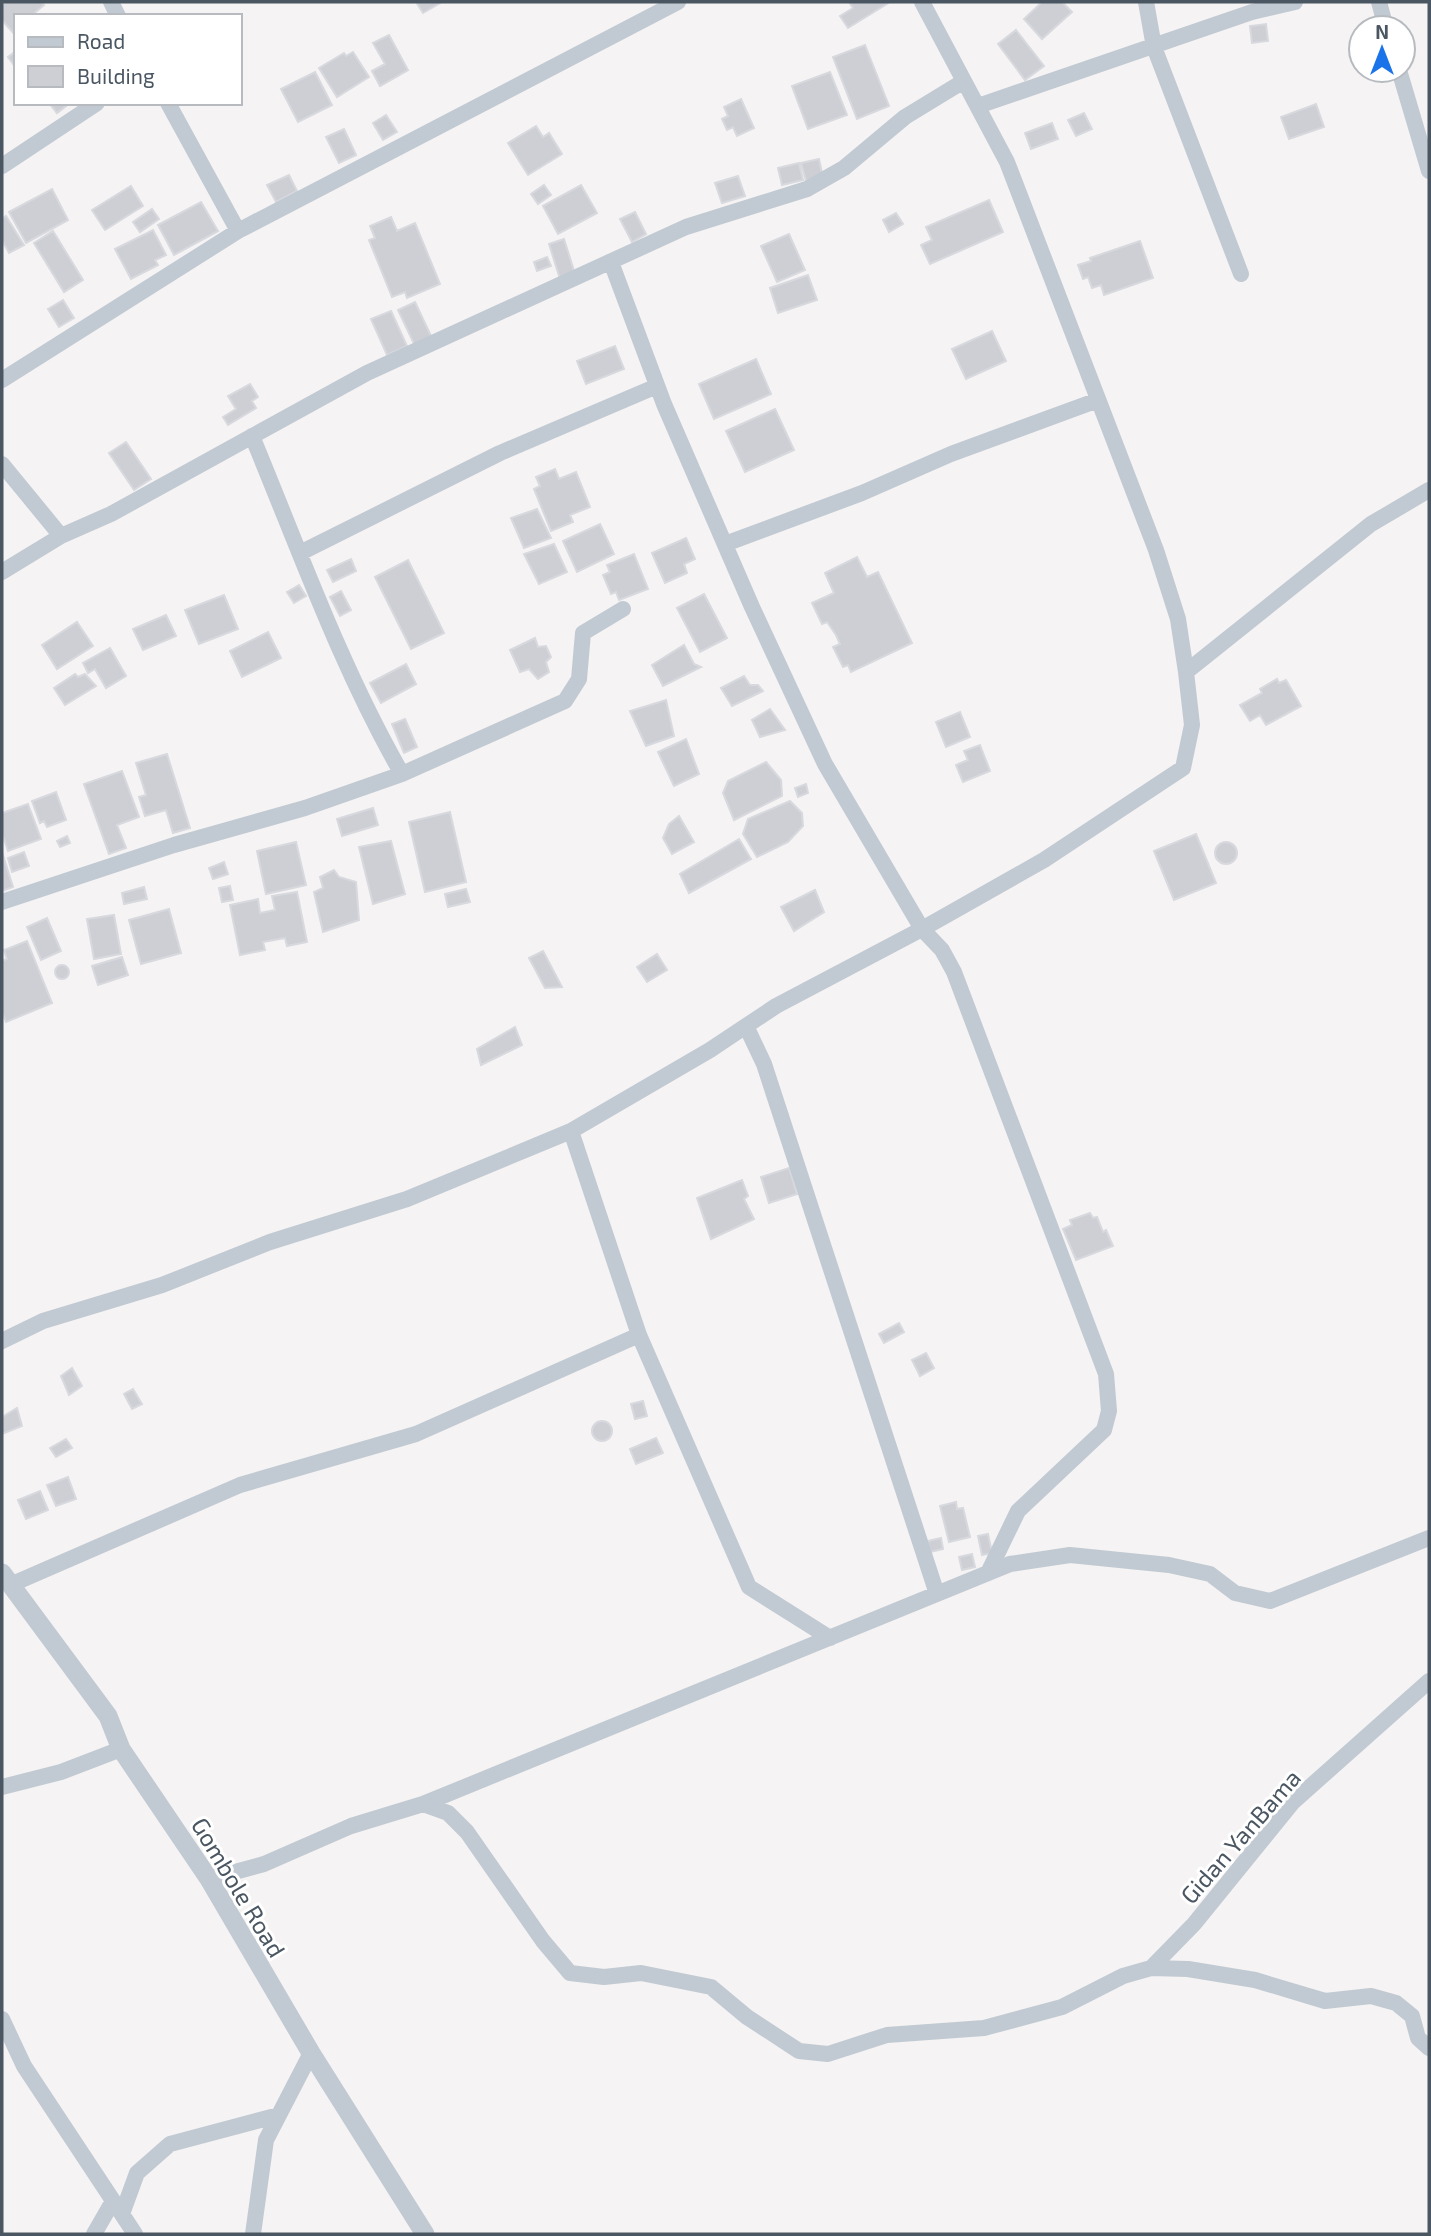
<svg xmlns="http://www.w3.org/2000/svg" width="1431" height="2236" font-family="'Exo 2',sans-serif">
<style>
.building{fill:#cdcfd5;stroke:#d7d9de;stroke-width:2}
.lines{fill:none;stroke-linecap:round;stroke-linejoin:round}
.minor{stroke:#c1cad2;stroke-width:16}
.tertiary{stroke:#c1cad2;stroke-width:19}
.labels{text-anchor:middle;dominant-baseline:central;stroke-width:6;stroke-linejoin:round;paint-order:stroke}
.street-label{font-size:24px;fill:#4a5661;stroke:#fff}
</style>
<rect width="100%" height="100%" fill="#f5f3f3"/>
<!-- building -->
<path class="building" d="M5,2H41L44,5L31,16H16V36L2,20V5Z
M416,2H442L423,13Z
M849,2H890L848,28L840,16L853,8Z
M1042,2H1062L1072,12L1042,39L1024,19Z
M1266,24L1268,41L1252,43L1250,26Z
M1016,30L1044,66L1025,80L998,44Z
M389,35L408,70L380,86L372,71L385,64L373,43Z
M865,45L889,106L857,119L833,57Z
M16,51V68L8,57Z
M353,52L369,77L337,97L319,68L344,53L346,56Z
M315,72L332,105L298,122L281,89Z
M830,72L847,115L808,129L792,86Z
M741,99L754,128L737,136L733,127L727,130L722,119L728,116L724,107Z
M49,103H70L57,113Z
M1316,104L1324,127L1289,139L1281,117Z
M1084,113L1092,129L1076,136L1068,120Z
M386,115L397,132L383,140L373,123Z
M1052,123L1058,139L1031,149L1025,133Z
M536,126L543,137L549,133L562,154L528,175L508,143Z
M344,129L356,155L339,163L326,137Z
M819,159L823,178L806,181L801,163Z
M799,163L803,180L782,185L778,168Z
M289,175L297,191L276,202L267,185Z
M738,176L745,196L722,203L715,183Z
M544,185L551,195L538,204L531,194Z
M581,185L597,213L558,234L543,206Z
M131,186L143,206L105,230L92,210Z
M52,189L68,220L26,243L9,212Z
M989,200L1003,232L930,264L921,245L932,240L926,227Z
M201,202L218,231L174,255L158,225Z
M152,209L159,219L140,232L133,222Z
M635,212L646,234L632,242L620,219Z
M896,213L903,224L889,232L883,220Z
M6,216L24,245L9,253L2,240V218Z
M391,217L397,231L415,223L440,284L407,298L405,292L392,297L369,240L375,238L370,226Z
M153,230L166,255L155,260L158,265L131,279L115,249Z
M53,231L83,280L64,292L34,243Z
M789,234L805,270L777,282L761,246Z
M564,239L575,274L560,279L549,244Z
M1140,241L1153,278L1104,295L1101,285L1092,288L1088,277L1083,279L1078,265L1091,261L1090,258Z
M547,257L551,266L537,271L534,262Z
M808,275L817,300L778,313L770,288Z
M63,300L74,318L59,327L48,309Z
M415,302L432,338L415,346L398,310Z
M391,311L407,346L387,355L371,319Z
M992,331L1006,361L966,379L952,349Z
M615,346L624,369L586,384L577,361Z
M756,359L771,394L714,419L699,384Z
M250,384L258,397L252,401L256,408L228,425L223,417L236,409L228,396Z
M775,409L794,450L745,472L726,431Z
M126,442L151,479L134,490L109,453Z
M555,469L559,479L576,472L590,507L570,515L573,522L551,531L534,489L540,486L536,477Z
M537,509L551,538L524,548L511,518Z
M600,524L614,554L577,572L563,541Z
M686,538L695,559L684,564L687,573L665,583L652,553Z
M554,544L567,572L539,584L524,554Z
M634,554L648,589L619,600L616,592L611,594L603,575L610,572L607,565Z
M857,557L867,577L878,572L912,643L851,672L848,665L843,667L833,647L840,644L836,635L827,622L822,624L812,603L834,593L825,573Z
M351,559L356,571L333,582L327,570Z
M408,560L444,633L411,649L375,577Z
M299,585L306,596L294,603L287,592Z
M341,591L351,610L340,616L330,597Z
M704,594L727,638L700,652L677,608Z
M224,595L238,629L199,644L185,610Z
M166,615L176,636L143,650L133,629Z
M77,622L93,646L57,669L42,645Z
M268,632L281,658L242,677L230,651Z
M535,638L538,647L546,646L551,657L546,662L549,672L538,679L529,669L520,672L510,650Z
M684,645L694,664L701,667L663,686L652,665Z
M110,648L126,676L106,688L95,669L88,673L83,663Z
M406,664L416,684L381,703L370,683Z
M75,674L78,677L85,674L96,686L65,705L54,688Z
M744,676L750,685H758L763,691L732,706L721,688Z
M1277,679L1279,683L1286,680L1301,706L1266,725L1260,715L1250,721L1240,705L1262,693L1260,689Z
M666,700L674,736L646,746L630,711Z
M770,709L785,730L760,737L752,720Z
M960,712L970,737L946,747L936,722Z
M405,719L417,747L404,753L392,724Z
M686,739L699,774L674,786L658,752Z
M980,745L990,771L963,782L956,765L968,760L964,751Z
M167,754L190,828L173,833L166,810L145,816L139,797L146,795L136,763Z
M766,762L781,780L782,796L734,820L723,793L728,781Z
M122,771L139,817L117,825L126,848L109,854L84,784Z
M806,784L808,793L798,797L795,788Z
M56,792L66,820L47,827L44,821L40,823L32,801Z
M790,801L802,813L803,826L788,842L757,857L743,834L748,819Z
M28,804L41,839L8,851L2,833V813Z
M373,808L378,825L342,836L337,819Z
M450,812L466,882L425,892L409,822Z
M679,816L694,842L672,854L663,838L669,824Z
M1196,834L1216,883L1174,900L1154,851Z
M67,836L70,843L60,847L57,841Z
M739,839L751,859L689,893L680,874Z
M391,841L405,894L373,904L359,847Z
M296,842L306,885L266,894L257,851Z
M1215 853a11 11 0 1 1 22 0a11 11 0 1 1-22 0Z
M2,852L13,887L2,891Z
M24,852L29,866L12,872L8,858Z
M224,862L228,874L213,879L209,868Z
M334,870L339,877L356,882L359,920L323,932L314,892L323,888L320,877Z
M230,886L233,900L222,902L219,888Z
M144,887L147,899L124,904L122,893Z
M466,889L470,902L448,907L445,894Z
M815,890L824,912L794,931L781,907Z
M297,892L307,942L287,946L285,938L263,942L265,950L240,955L230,905L258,899L260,913L275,910L272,896Z
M169,909L181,953L141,964L129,920Z
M114,915L121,954L94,959L87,919Z
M47,918L61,951L41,960L27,927Z
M27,941L52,1003L6,1022L2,1012V961L7,959L4,950Z
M543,951L562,987L545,988L529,958Z
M657,954L667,970L647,982L637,967Z
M122,957L128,975L98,985L92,966Z
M55 972a7 7 0 1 1 14 0a7 7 0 1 1-14 0Z
M515,1027L522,1045L481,1065L477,1049Z
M789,1168L797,1194L769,1203L761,1177Z
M742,1180L748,1196L744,1199L754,1219L711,1239L697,1198Z
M1090,1213L1093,1218L1097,1217L1103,1232L1106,1230L1113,1246L1076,1260L1063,1229L1072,1225L1070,1220Z
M899,1323L904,1332L884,1343L879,1334Z
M926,1353L934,1368L920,1376L912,1360Z
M72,1368L82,1386L69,1395L61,1376Z
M133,1389L142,1404L132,1409L124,1394Z
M643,1401L647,1416L635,1419L631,1404Z
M17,1408L22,1426L2,1434V1417Z
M592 1431a10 10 0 1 1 20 0a10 10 0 1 1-20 0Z
M656,1438L663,1453L636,1464L630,1449Z
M66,1439L72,1448L56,1457L50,1448Z
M68,1477L76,1499L56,1506L47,1485Z
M40,1491L48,1510L26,1519L18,1500Z
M956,1502L957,1509L963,1508L970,1537L949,1542L940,1506Z
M988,1534L992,1553L982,1555L978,1536Z
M941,1538L943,1549L930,1552L928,1541Z
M972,1554L975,1567L962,1570L959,1557Z"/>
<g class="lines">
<!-- minor -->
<path class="minor" d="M111,2L118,16
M1146,2L1154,47L1241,274
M1379,2L1386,28
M1399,70L1429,171
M168,103L238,231
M978,106L1252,12L1295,2
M2,166L97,103
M611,262L664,404L752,607L825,764L922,929L942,950L954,972L1106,1374L1109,1411L1104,1430L1018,1511L988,1573
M2,380L238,231L678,2
M252,436C299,549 341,668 402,774
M2,464L61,536
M725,544L862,493L951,454L1098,400
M300,553L500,453L657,386
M2,572L61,536L111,514L367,373L686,227L807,189L844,168L905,117L964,81
M1186,672L1371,524L1429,490
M2,902L174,845L305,808L402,774L565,701L579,679L583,633L623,609
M746,1026L764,1064L937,1594
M571,1131L639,1335L749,1587L830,1638
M2,1341L43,1321L162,1285L270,1242L407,1199L571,1131L710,1050L776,1006L922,929L1044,860L1183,768L1192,725L1186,672L1178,619L1156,550L1007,162L922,2
M10,1585L240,1485L416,1434L639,1335
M2,1787L61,1772L121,1749
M423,1804L448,1813L467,1832L543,1941L570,1973L604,1977L641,1973L711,1987L747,2017L799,2051L828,2054L887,2035L984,2028L1062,2007L1123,1976L1151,1968L1188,1969L1255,1980L1325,2001L1371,1996L1396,2003L1412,2016L1418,2038L1429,2048
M209,1879L264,1864L351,1826L423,1804L1010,1564L1070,1555L1169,1565L1210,1574L1235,1593L1270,1601L1429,1538
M1151,1968L1194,1924L1293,1802L1429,1681
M2,2019L24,2066L135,2234
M122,2214L137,2173L170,2144L279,2115
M94,2234L113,2201
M253,2234L266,2140L311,2053"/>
<!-- tertiary -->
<path class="tertiary" d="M2,1573L108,1716L121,1749L209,1879L311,2053L425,2234"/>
</g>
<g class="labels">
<!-- street labels -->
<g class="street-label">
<text transform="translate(1240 1836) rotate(-49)">Gidan YanBama</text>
<text transform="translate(239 1887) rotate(59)">Gombole Road</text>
</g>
</g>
<!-- border -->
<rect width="1431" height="2236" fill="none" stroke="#4a5661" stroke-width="7"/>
<!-- legend -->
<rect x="14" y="14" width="228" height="91" fill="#ffffff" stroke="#b7bbc0" stroke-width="2"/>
<rect x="28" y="37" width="35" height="10" fill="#c1cad2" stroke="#b7bbc0" stroke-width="2"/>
<text x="77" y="49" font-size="21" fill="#4a5661">Road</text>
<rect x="28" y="66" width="35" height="21" fill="#cdcfd5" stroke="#b7bbc0" stroke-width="2"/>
<text x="77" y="84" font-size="21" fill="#4a5661">Building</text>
<!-- north arrow -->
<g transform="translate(1382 49)"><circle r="33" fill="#ffffff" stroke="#b7bbc0" stroke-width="2"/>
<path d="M0-5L12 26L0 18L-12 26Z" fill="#1a73e8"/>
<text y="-10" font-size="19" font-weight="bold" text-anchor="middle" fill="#4a5661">N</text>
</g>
</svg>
